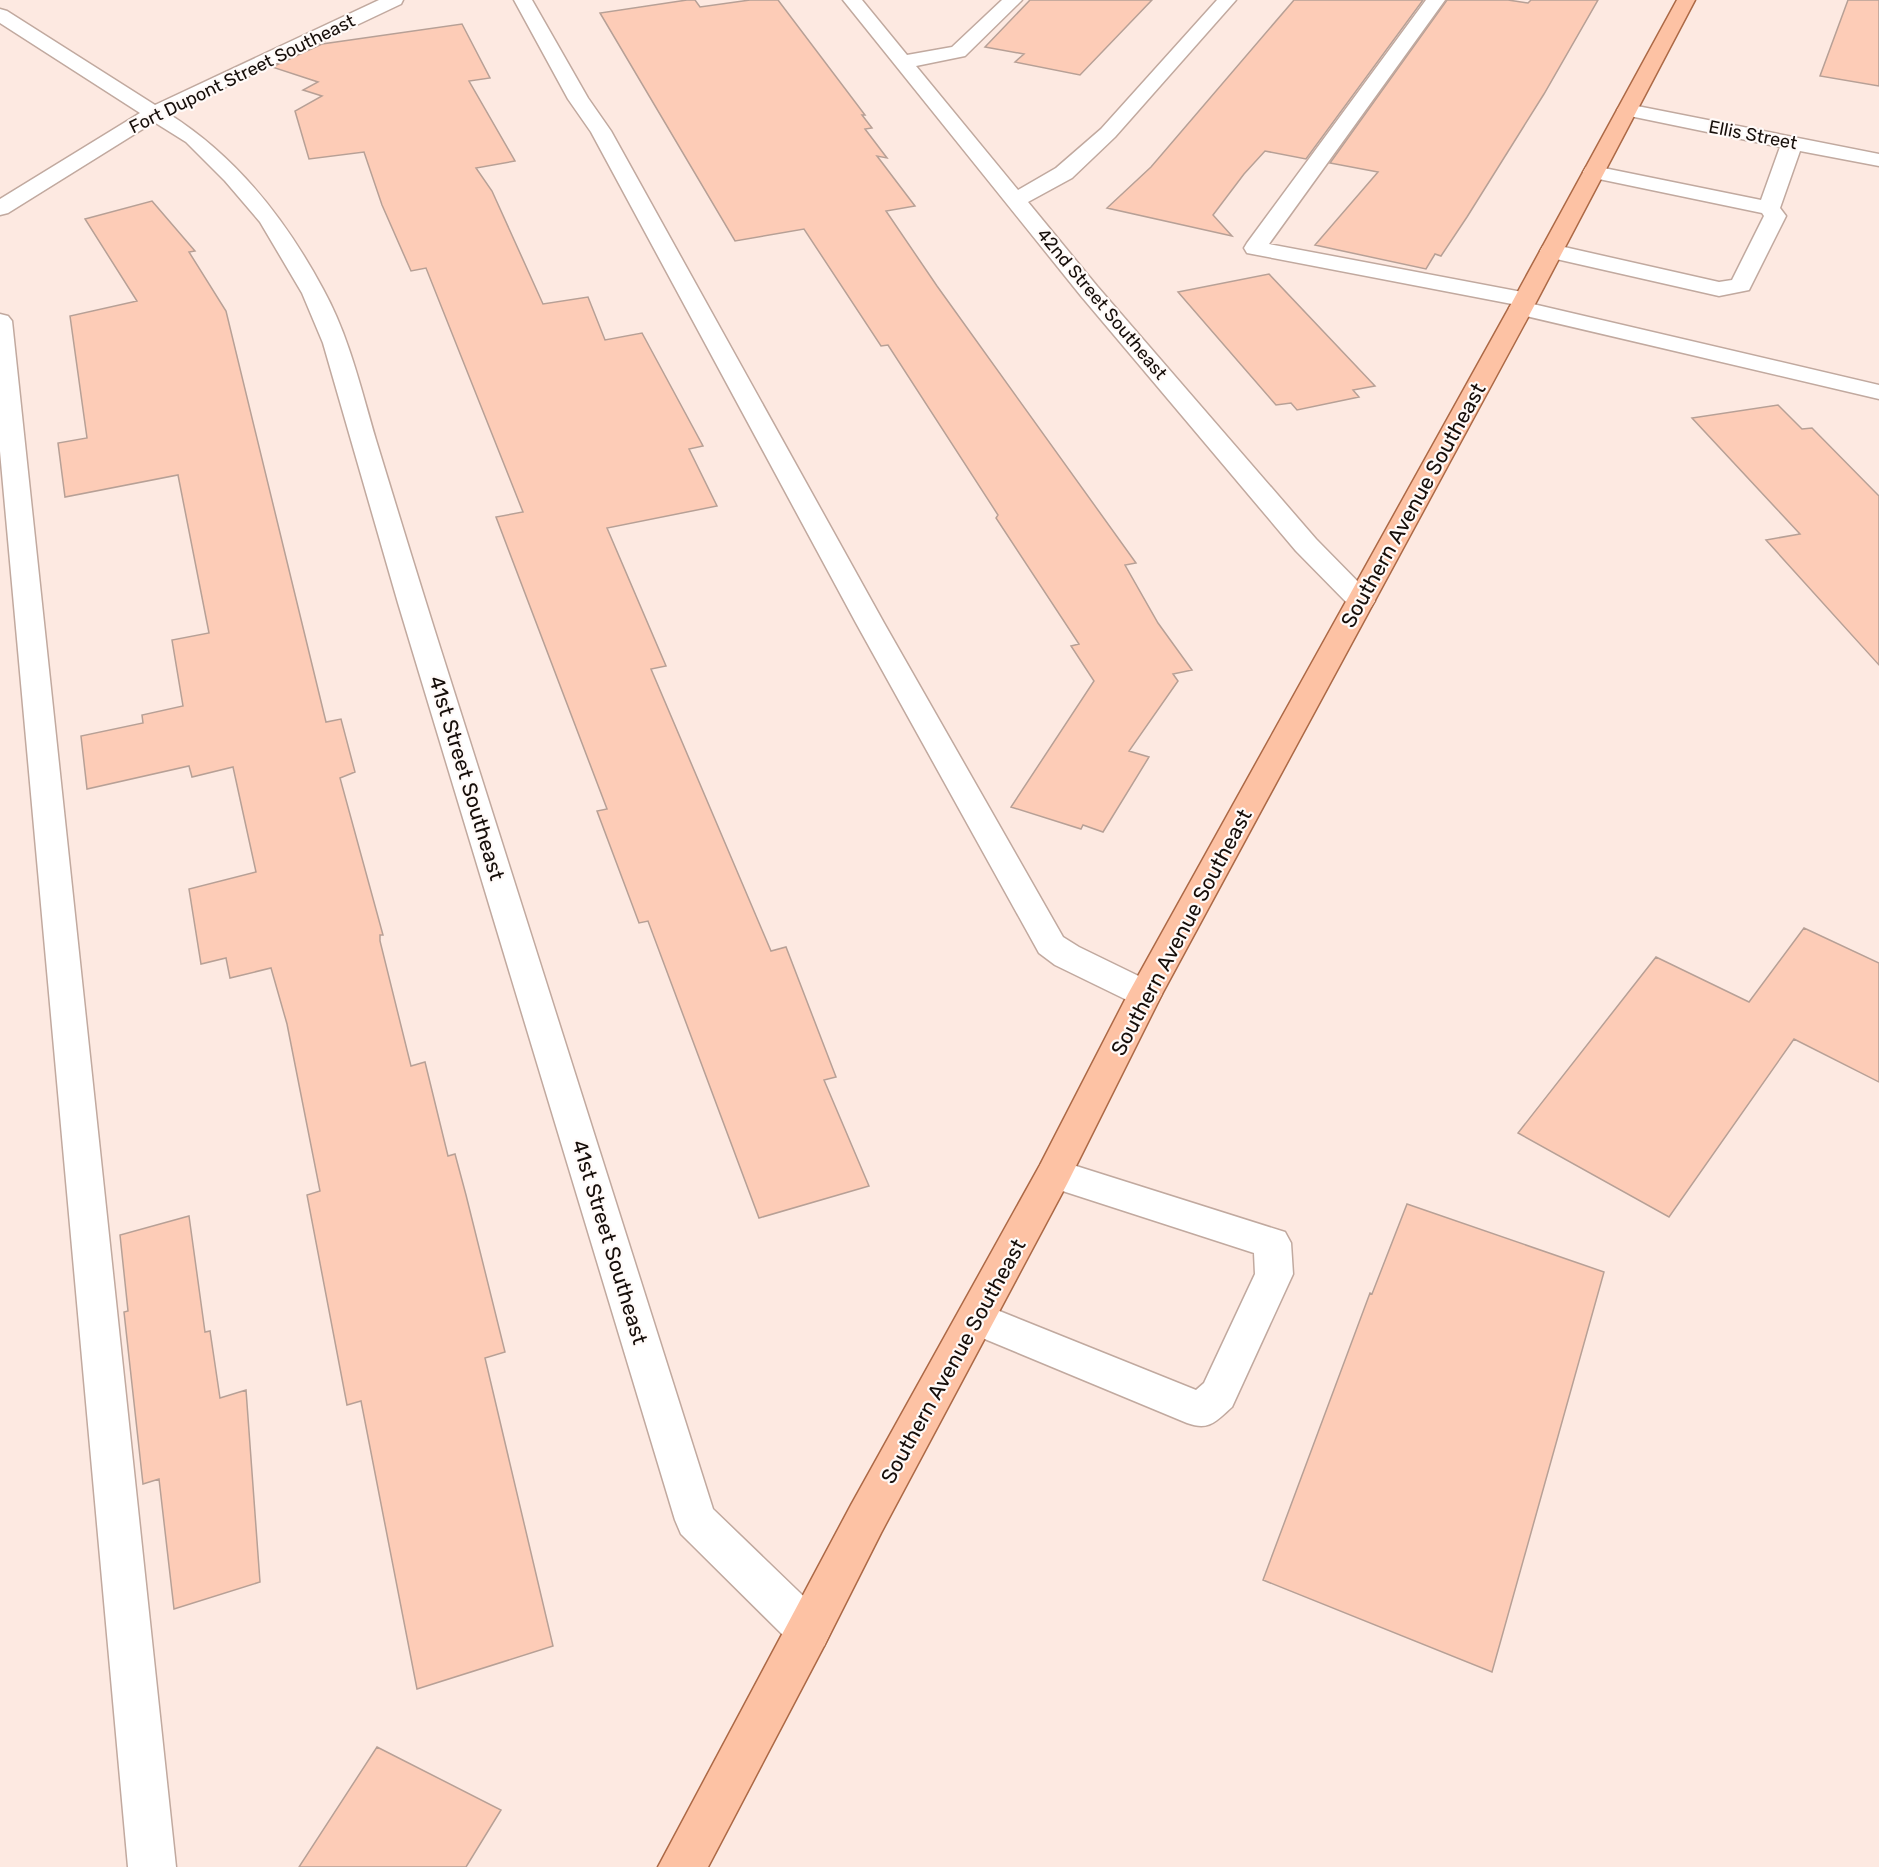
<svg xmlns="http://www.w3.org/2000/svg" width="1879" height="1867" font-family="Rubik,sans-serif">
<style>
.building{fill:#fdccb7;stroke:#b7a096;stroke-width:1.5}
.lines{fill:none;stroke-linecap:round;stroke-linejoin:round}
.minor-casing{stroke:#c1a99f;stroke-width:3}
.major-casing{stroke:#ac6946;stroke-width:3}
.minor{fill:#fff;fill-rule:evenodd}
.major{fill:#fdc2a4;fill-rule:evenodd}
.labels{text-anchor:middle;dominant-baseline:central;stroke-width:4.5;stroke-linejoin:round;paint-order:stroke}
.far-street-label{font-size:18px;fill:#160e0a;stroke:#fffaf8}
.street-label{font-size:21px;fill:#160e0a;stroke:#fffaf8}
</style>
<rect width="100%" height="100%" fill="#fde9e1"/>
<!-- building -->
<path class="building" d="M687,0H695L700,7L750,0H778L865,115H862L872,128L865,129L887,158L877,156L915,206L886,211L937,286L1136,563L1125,565L1158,623L1192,670L1173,674L1178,681L1129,751L1149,757L1103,832L1083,825L1081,829L1011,807L1094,681L1071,646L1079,644L996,518L998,515L888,345L881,346L804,229L735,241L600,13Z
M1030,0H1152L1080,75L1015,62L1024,54L985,47Z
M1294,0H1423L1306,159L1265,151L1244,174L1213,215L1232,236L1107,208L1151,167Z
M1447,0H1508L1528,3L1531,0H1598L1544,94L1467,217L1441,256L1435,254L1426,269L1315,245L1378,172L1330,163Z
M1848,0H1879V86L1820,76Z
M462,24L490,78L469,81L515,161L476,168L492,191L543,304L588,297L605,340L642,333L703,446L689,449L717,506L607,528L666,666L651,669L771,951L786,947L836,1077L824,1080L869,1186L759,1218L648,921L639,923L597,811L607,809L496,517L523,512L426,268L411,271L382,205L364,152L309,159L295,111L322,96L303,90L318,82L272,67L322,44Z
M152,201L195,251L189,252L226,311L326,722L341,719L355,772L340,778L383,935H380V941L411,1066L425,1062L448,1156L455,1154L466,1195L505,1352L485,1358L553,1646L417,1689L361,1401L347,1405L307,1195L320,1191L287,1024L271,968L230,978L226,958L201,964L189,889L256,872L233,767L192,777L189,766L87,789L81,736L143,723L142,715L183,706L172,640L209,633L178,475L65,497L58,443L87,438L70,316L137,301L85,219Z
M1269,274L1375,386L1353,390L1359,397L1297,410L1291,403L1276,405L1178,292Z
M1778,405L1802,429L1812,428L1879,496V665L1766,540L1800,534L1692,418Z
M1804,928L1879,963V1082L1794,1039L1669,1217L1518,1133L1656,957L1749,1002Z
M1407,1204L1604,1272L1492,1672L1263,1580L1370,1293L1372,1294Z
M189,1216L205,1332L210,1331L220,1398L246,1390L260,1582L174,1609L159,1479L143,1484L124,1312L128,1311L120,1235Z
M377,1747L501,1810L466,1867H299Z"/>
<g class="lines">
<defs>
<path id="minor" d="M379,0H403L401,4L169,114C237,157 286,220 323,289C349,336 361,389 376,440C399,515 422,591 446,666C535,947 624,1228 713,1509L824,1616L831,1631L824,1646L809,1652L794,1646L681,1534L675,1520L398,603L323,343L302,293L260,222L225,181L186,142L154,122L8,213L0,215V199L140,113L0,23V9L7,11L155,105Z
M514,0H532L588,98L611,131L884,623L1063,937L1079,947L1157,985L1162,994L1157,1003L1145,1007L1133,1003L1055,965L1039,953L856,623L591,132L568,99Z
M843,0H862L907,55L952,47L1002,0H1022L965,56L916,66L1018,190L1056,168L1101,129L1217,0H1236L1115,137L1072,178L1028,202L1097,286L1316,539L1371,595L1375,601L1371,607L1361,609L1351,607L1296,551L1081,296Z
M1426,0H1445L1269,244L1533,294L1537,299L1533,304L1879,385V399L1513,313L1509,308L1512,304L1247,253L1244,248L1247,243Z
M1627,104L1879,154V166L1800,151L1780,208L1786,216L1749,290L1719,296L1543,256L1540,251L1543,246L1551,244L1719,282L1732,280L1764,216L1762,213L1594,178L1586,177L1583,172L1586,167L1594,166L1761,200L1780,147L1620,114L1617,110L1620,106Z
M0,314L8,316L12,321L176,1867H128L0,451Z
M1054,1159L1285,1232L1291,1243L1293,1274L1232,1407C1215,1422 1209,1431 1187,1423L963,1330L958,1318L963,1306L977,1302L1196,1390L1204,1383L1255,1274L1254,1253L1041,1184L1036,1174L1041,1164Z"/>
<path id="major" d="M1677,0H1695L1533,308L1162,994L1067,1184L881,1533L824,1646L708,1867H658L851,1505L1040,1165L1128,994L1509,308Z"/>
</defs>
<!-- minor casing -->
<use href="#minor" class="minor-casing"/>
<!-- major casing -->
<use href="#major" class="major-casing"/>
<!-- minor -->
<use href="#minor" class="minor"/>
<!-- major -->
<use href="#major" class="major"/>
</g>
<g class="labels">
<!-- far-street labels -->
<g class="far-street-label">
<text transform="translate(242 74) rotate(-26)">Fort Dupont Street Southeast</text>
<text transform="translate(1753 135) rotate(11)">Ellis Street</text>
<text transform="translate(1102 304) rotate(50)">42nd Street Southeast</text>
</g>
<!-- street labels -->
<g class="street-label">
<text transform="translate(1413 505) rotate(-61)">Southern Avenue Southeast</text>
<text transform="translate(467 778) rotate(73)">41st Street Southeast</text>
<text transform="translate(1181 932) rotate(-62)">Southern Avenue Southeast</text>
<text transform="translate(610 1242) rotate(73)">41st Street Southeast</text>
<text transform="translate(953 1361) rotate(-61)">Southern Avenue Southeast</text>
</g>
</g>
</svg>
